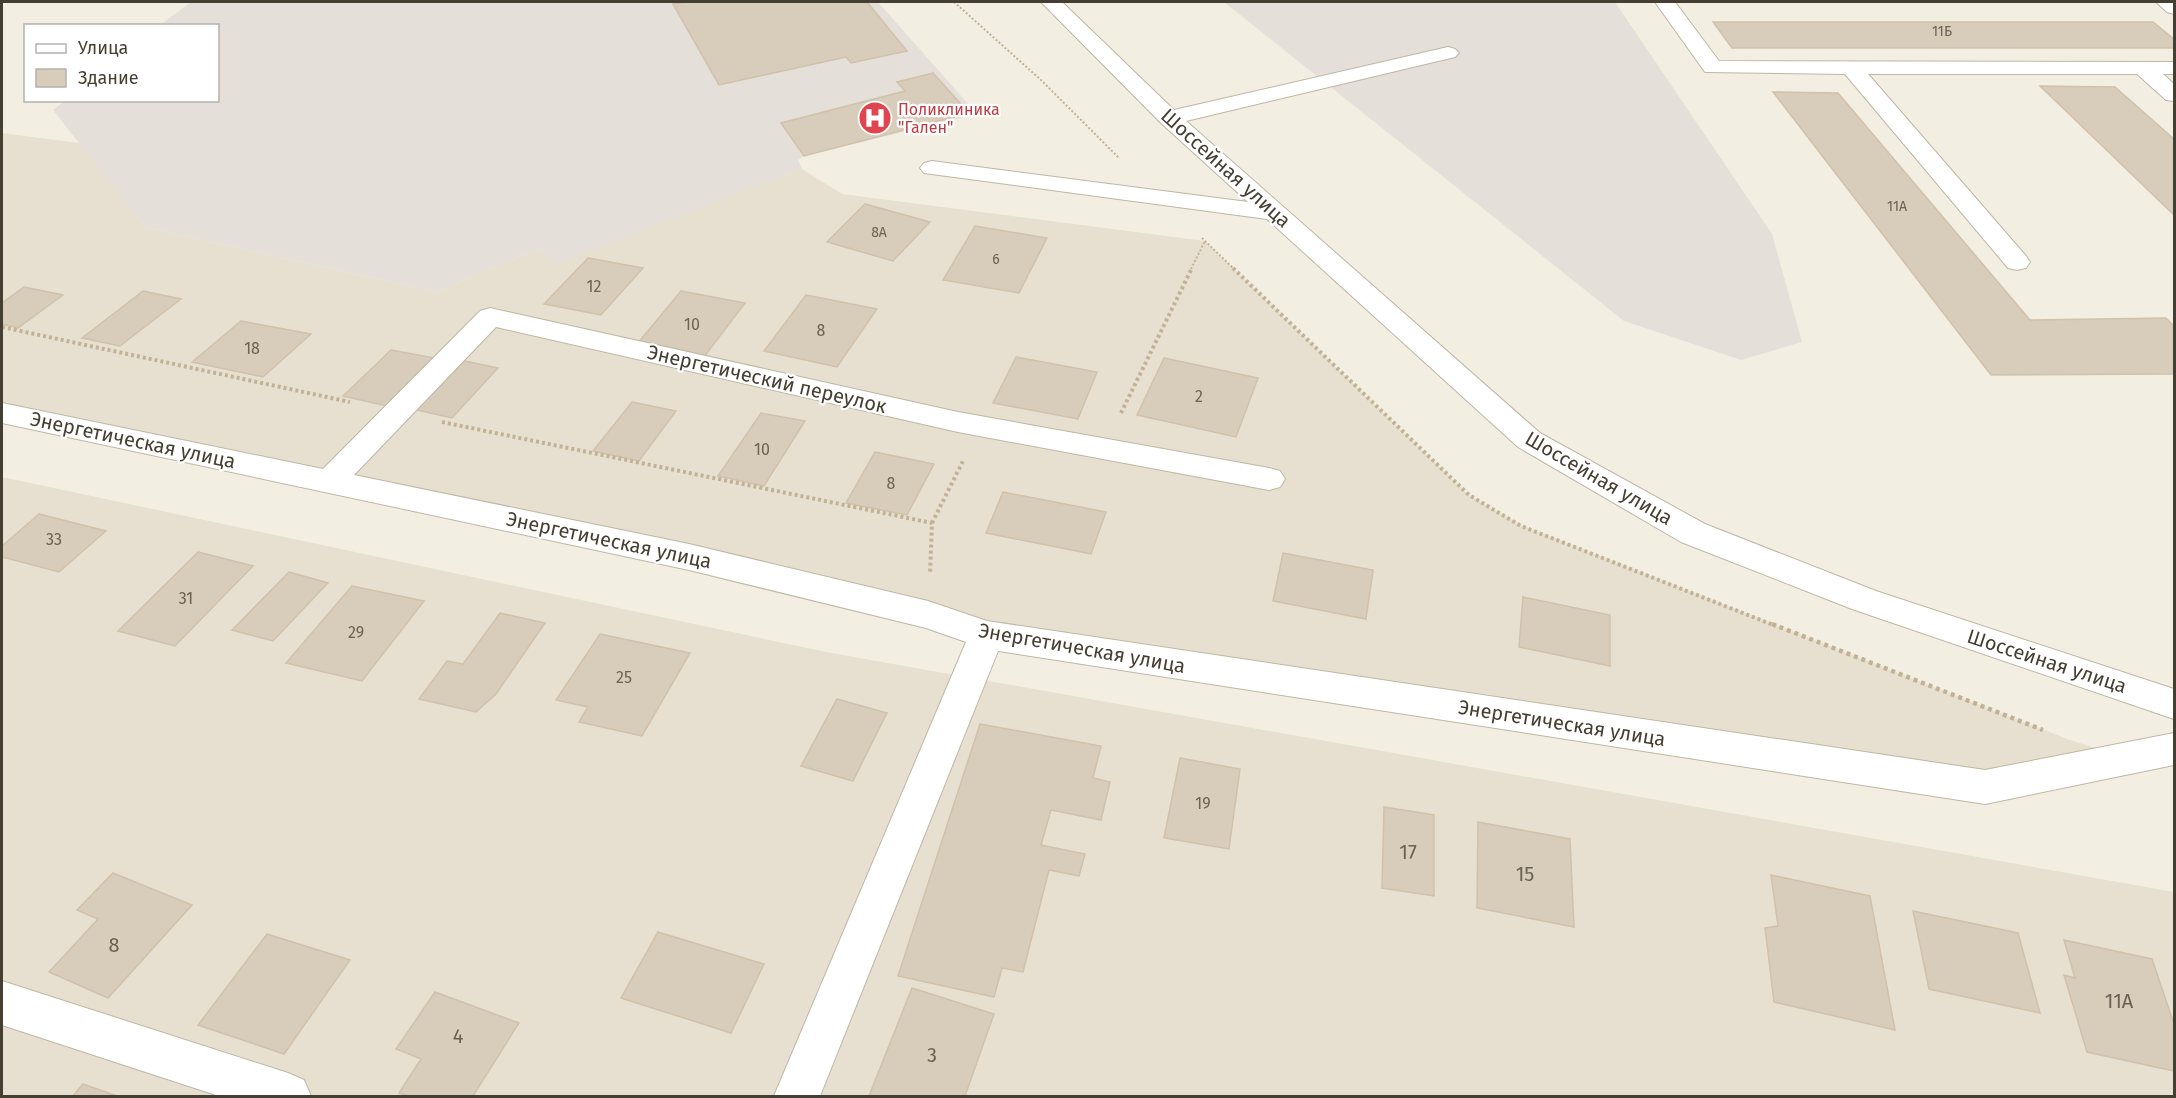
<svg xmlns="http://www.w3.org/2000/svg" width="2176" height="1098" font-family="'Fira Sans',sans-serif">
<style>
.residential{fill:#e7e0d0}
.industrial{fill:#e4dfd8}
.building{fill:#d8ccba;stroke:#d1c1aa;stroke-width:1.5}
.lines{fill:none;stroke-linecap:round;stroke-linejoin:round}
.minor-casing{stroke:#bfb6a4;stroke-width:2}
.path-far2{stroke:#c2b294;stroke-width:2;stroke-dasharray:2 2;stroke-linecap:butt}
.path-far1{stroke:#c2b294;stroke-width:4;stroke-dasharray:3 3;stroke-linecap:butt}
.path{stroke:#c2b294;stroke-width:4.5;stroke-dasharray:4 4;stroke-linecap:butt}
.minor{fill:#fff;fill-rule:evenodd}
.labels{text-anchor:middle;dominant-baseline:central;stroke-width:4.5;stroke-linejoin:round;paint-order:stroke}
.far-number-label{font-size:14px;fill:#6a6254}
.far-health-label{font-size:16px;fill:#be3a42;stroke:#fff;text-anchor:start}
.number-label{font-size:16px;fill:#6a6254}
.street-label{font-size:20px;fill:#453e32;stroke:#fff}
.near-number-label{font-size:20px;fill:#6a6254}
</style>
<rect width="100%" height="100%" fill="#f3eee2"/>
<!-- residential -->
<path class="residential" d="M2,133L79,143L145,227L437,292L539,248L555,263L802,169L842,194L1205,241L1469,495L1521,525L2070,740L2127,758L1985,787L987,635L689,557L2,413Z
M2,477L826,652L2174,892V1096H2Z"/>
<!-- industrial -->
<path class="industrial" d="M191,2H878L977,114L804,156L798,160L802,169L555,264L539,248L437,292L145,227L53,110L65,101L218,100V26L160,25Z
M1224,2H1615L1772,234L1802,342L1741,360L1624,321Z"/>
<!-- building -->
<path class="building" d="M687,2H867L907,51L851,63L846,57L719,85L673,4Z
M1713,22H2153L2174,39V48H1732Z
M933,73L969,113L804,156L781,123L905,91L897,82Z
M2040,86L2115,87L2174,139V215Z
M1773,92L1838,93L2030,320L2166,318L2174,326V374L1991,375Z
M865,204L930,222L893,261L827,242Z
M975,226L1047,238L1019,293L943,280Z
M588,258L643,268L601,315L544,304Z
M24,287L63,295L18,328L2,324V303Z
M143,291L181,299L120,346L82,338Z
M681,291L745,303L704,357L637,344Z
M806,295L877,309L837,367L764,351Z
M241,321L311,334L263,377L192,362Z
M391,350L434,358L387,406L343,396Z
M1016,357L1097,372L1078,419L993,403Z
M1164,358L1258,378L1236,437L1137,415Z
M460,360L498,368L452,418L413,409Z
M632,402L676,411L639,461L593,451Z
M761,413L805,421L764,486L718,476Z
M875,452L934,464L907,515L846,503Z
M1003,492L1106,512L1091,554L986,533Z
M39,514L106,531L59,572L2,557V546Z
M198,552L253,566L175,646L118,631Z
M1283,553L1373,570L1366,619L1273,601Z
M289,572L328,583L273,641L232,630Z
M352,586L424,601L362,681L286,663Z
M1523,597L1610,615V666L1519,647Z
M500,613L545,623L496,694L476,712L419,699L447,661L463,664Z
M600,634L690,653L642,736L579,722L588,707L556,700Z
M837,699L887,713L853,781L801,766Z
M980,724L1101,746L1093,778L1110,782L1101,820L1051,810L1041,845L1085,854L1079,876L1049,870L1023,972L1002,968L994,997L898,976Z
M1180,758L1240,769L1229,849L1164,838Z
M1384,807L1434,815V896L1382,888Z
M1478,822L1570,839L1574,927L1477,908Z
M113,873L192,905L108,998L49,972L98,919L77,910Z
M1771,875L1870,896L1895,1030L1774,1002L1765,928L1778,926Z
M1913,911L2018,933L2040,1013L1929,989Z
M658,932L764,964L731,1033L621,998Z
M267,934L350,960L284,1054L198,1025Z
M2064,940L2152,959L2174,1024V1071L2087,1052L2064,975L2075,978Z
M912,988L994,1014L965,1096H869Z
M435,992L519,1023L473,1096H409L399,1093L421,1059L396,1049Z
M83,1084L117,1096H73Z"/>
<g class="lines">
<defs>
<path id="minor" d="M1041,2H1062L1174,110L1448,47L1455,49L1459,53L1455,57L1186,121L1540,433L1705,524L1876,591L2174,689V719L1852,609L1681,542L1518,447L1267,219L924,173L920,168L924,163L932,161L1248,202L1161,123Z
M1655,2H1675L1719,61L2174,62V74H2163L2174,84V101L2166,100L2137,74H1868L2026,256L2030,262L2026,268L2017,270L2008,268L1845,74L1705,72Z
M2156,2H2174V14L2167,12Z
M490,308L958,412L1269,468L1280,471L1285,479L1280,487L1269,490L958,432L496,327L354,475L689,544L928,601L987,621L1985,770L2174,733V765L1985,804L998,651L820,1096H774L966,642L926,628L689,570L2,423V403L323,469L480,311Z
M2,981L288,1073L304,1080L311,1096H219L2,1025Z"/>
</defs>
<!-- minor casing -->
<use href="#minor" class="minor-casing"/>
<!-- path-far2 -->
<path class="path-far2" d="M954,2L1041,80L1119,158
M1202,238L1234,269
M1191,269L1205,241"/>
<!-- path-far1 -->
<path class="path-far1" d="M1233,268L1469,495L1521,526L1776,626
M2,327L350,402
M1121,413L1192,268
M442,422L932,523L930,574
M932,523L963,461"/>
<!-- path -->
<path class="path" d="M1772,624L2043,730"/>
<!-- minor -->
<use href="#minor" class="minor"/>
</g>
<!-- icons -->
<defs>
<symbol id="hospital-disc" viewBox="-11 -11 22 22"><circle r="9.5" fill="#e0444e" stroke="#fff"/><path d="M-5-5h3v3.5h4V-5h3V5h-3V1.5h-4V5h-3Z" fill="#fff"/></symbol>
</defs>
<g fill-rule="evenodd">
<use href="#hospital-disc" x="856" y="99" width="38" height="38"/>
</g>
<g class="labels">
<!-- far-number labels -->
<g class="far-number-label">
<text x="1942" y="31">11Б</text>
<text x="1897" y="206">11А</text>
<text x="879" y="232">8А</text>
<text x="996" y="259">6</text>
</g>
<!-- far-health labels -->
<g class="far-health-label">
<text x="898" y="109">Поликлиника<tspan x="898" dy="18">"Гален"</tspan></text>
</g>
<!-- number labels -->
<g class="number-label">
<text x="594" y="286">12</text>
<text x="692" y="324">10</text>
<text x="821" y="330">8</text>
<text x="252" y="348">18</text>
<text x="1199" y="396">2</text>
<text x="762" y="449">10</text>
<text x="891" y="483">8</text>
<text x="54" y="539">33</text>
<text x="186" y="598">31</text>
<text x="356" y="632">29</text>
<text x="624" y="677">25</text>
<text x="1203" y="803">19</text>
</g>
<!-- street labels -->
<g class="street-label">
<text transform="translate(1226 168) rotate(42)">Шоссейная улица</text>
<text transform="translate(767 379) rotate(13)">Энергетический переулок</text>
<text transform="translate(133 440) rotate(12)">Энергетическая улица</text>
<text transform="translate(1599 478) rotate(30)">Шоссейная улица</text>
<text transform="translate(609 540) rotate(12)">Энергетическая улица</text>
<text transform="translate(1082 648) rotate(10)">Энергетическая улица</text>
<text transform="translate(2047 661) rotate(18)">Шоссейная улица</text>
<text transform="translate(1562 723) rotate(9)">Энергетическая улица</text>
</g>
<!-- near-number labels -->
<g class="near-number-label">
<text x="1408" y="852">17</text>
<text x="1525" y="874">15</text>
<text x="114" y="945">8</text>
<text x="2119" y="1001">11А</text>
<text x="458" y="1036">4</text>
<text x="932" y="1055">3</text>
</g>
</g>
<!-- border -->
<rect width="2176" height="1098" fill="none" stroke="#453e32" stroke-width="6"/>
<!-- legend -->
<rect x="24" y="24" width="195" height="78" fill="#ffffff" stroke="#b5b2ad" stroke-width="1.5"/>
<rect x="36" y="44" width="30" height="9" fill="#ffffff" stroke="#b5b2ad" stroke-width="1.5"/>
<text x="78" y="54" font-size="18" fill="#453e32">Улица</text>
<rect x="36" y="69" width="30" height="18" fill="#d8ccba" stroke="#b5b2ad" stroke-width="1.5"/>
<text x="78" y="84" font-size="18" fill="#453e32">Здание</text>
</svg>
